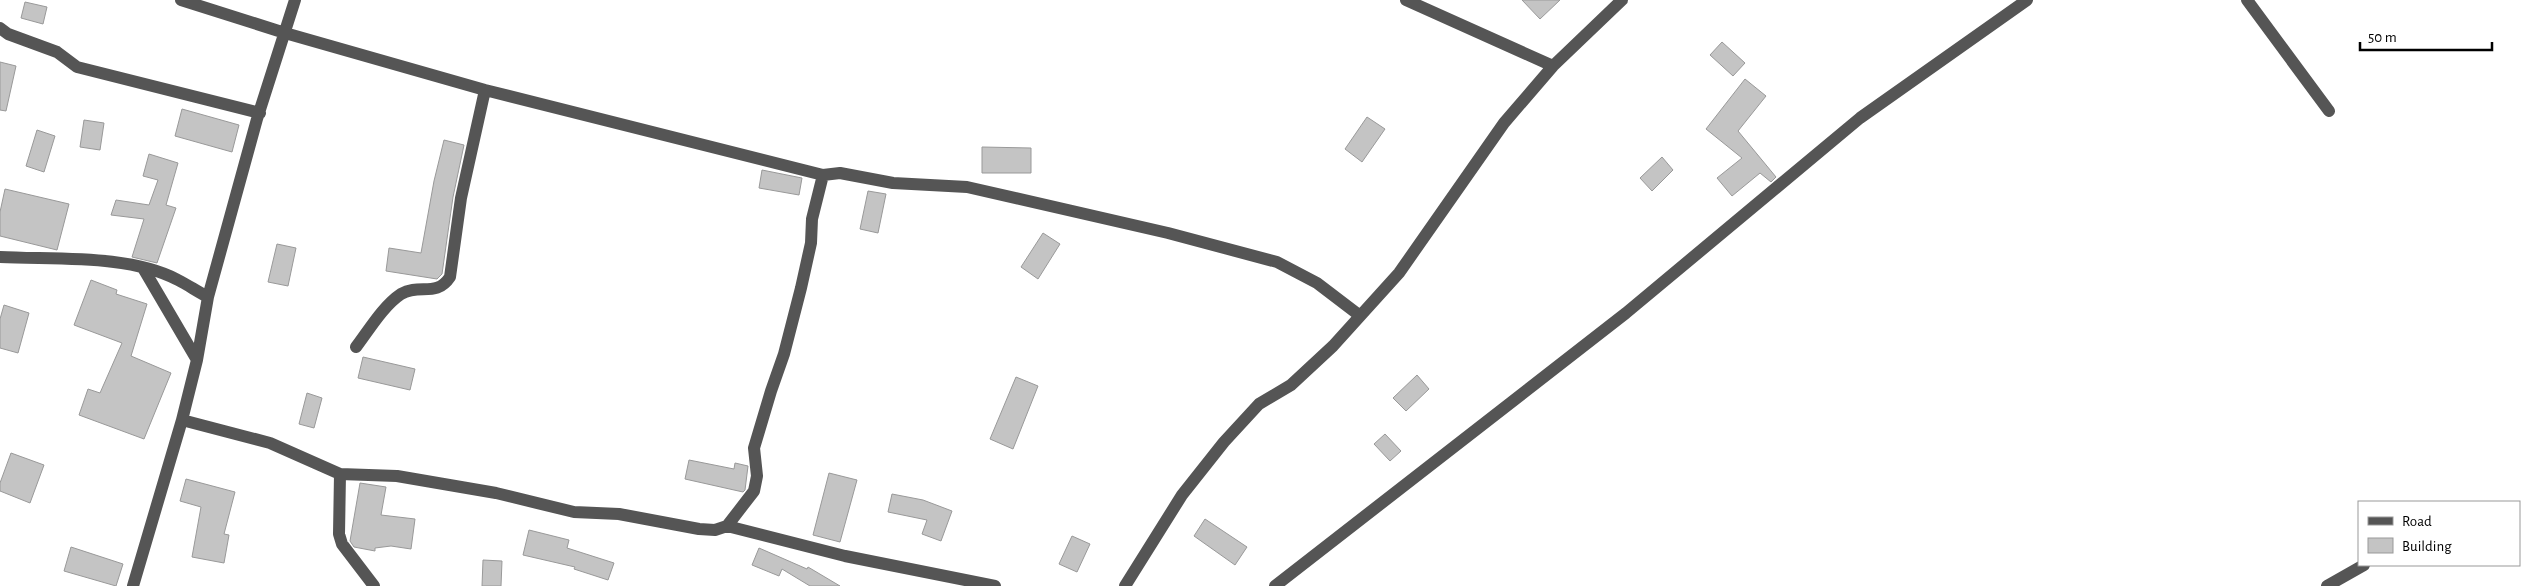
<svg xmlns="http://www.w3.org/2000/svg" width="2540" height="586" font-family="'Alegreya Sans',sans-serif">
<style>
.building{fill:#c4c4c4;stroke:#999}
.lines{fill:none;stroke-linecap:round;stroke-linejoin:round}
.minor{stroke:#555;stroke-width:12}
</style>
<rect width="100%" height="100%" fill="#fff"/>
<!-- building -->
<path class="building" d="M1522,0H1560L1540,19Z
M25,2L47,7L43,24L21,18Z
M1722,42L1745,63L1733,76L1710,55Z
M0,62L16,66L6,111L0,110Z
M1745,79L1766,96L1738,131L1776,177L1771,182L1760,173L1732,196L1717,178L1742,158L1706,129Z
M182,109L239,125L232,152L175,136Z
M1367,117L1385,129L1362,162L1345,149Z
M84,120L104,123L100,150L80,147Z
M37,130L55,136L44,172L26,166Z
M444,140L464,145L453,197L442,274L437,279L386,271L389,248L421,253L434,181Z
M982,147L1031,148V173H982Z
M149,154L178,163L166,205L176,208L157,263L132,257L144,219L111,215L116,200L149,205L158,180L143,176Z
M1662,157L1673,170L1652,191L1640,178Z
M762,170L802,178L799,195L759,188Z
M5,189L69,204L57,250L0,236V212Z
M868,191L886,194L878,233L860,229Z
M1043,233L1060,244L1038,279L1021,267Z
M277,244L296,248L288,286L268,282Z
M91,280L117,290L116,294L147,304L131,356L171,373L144,439L79,415L88,389L100,393L122,343L74,325Z
M4,305L29,313L18,353L0,348V319Z
M363,357L415,369L410,390L358,378Z
M1417,375L1429,389L1406,411L1393,398Z
M1016,377L1038,386L1013,449L990,439Z
M307,393L322,398L314,428L299,424Z
M1385,434L1401,451L1390,461L1374,444Z
M11,453L44,465L30,503L0,491V483Z
M689,460L734,469L735,463L748,466L745,490L743,492L685,479Z
M829,473L857,480L840,542L813,535Z
M186,479L235,492L224,534L229,535L224,563L192,557L201,507L180,501Z
M360,483L386,487L381,515L415,519L411,549L391,546L375,548V551L354,547L350,541Z
M892,494L923,500L952,511L941,541L922,534L927,520L888,512Z
M1205,519L1247,547L1235,565L1194,536Z
M529,530L569,540L567,548L614,563L608,580L574,569L575,567L523,555Z
M1072,536L1090,544L1077,572L1059,564Z
M71,547L123,564L116,586L64,571Z
M759,548L807,569L808,567L840,586H810L782,569L779,576L752,565Z
M483,560L502,561L501,586H482Z"/>
<g class="lines">
<!-- minor -->
<path class="minor" d="M181,0L285,33L485,90L823,175
M1406,0L1553,66
M2247,0L2329,111
M0,28L8,34L57,52L77,67L260,113
M0,257C54,260 129,254 178,280C188,285 198,292 208,297
M143,268L197,360
M356,347C369,330 383,306 401,294C420,283 436,298 450,277L461,198L485,90
M182,420L270,443L340,474L339,534L342,544L374,586
M340,474L397,476L496,493L574,512L619,514L699,529L715,530L727,526L754,491L757,476L754,448L771,391L784,354L801,288L811,243L812,219L823,175L840,173L893,183L967,187L1168,233L1277,262L1317,283L1359,315
M727,526L845,556L995,586
M133,586L182,420L197,360L208,297L257,119L295,0
M1125,586L1182,495L1224,442L1259,404L1291,385L1333,346L1399,273L1504,123L1553,66L1622,0
M1275,586L1626,313L1860,118L2027,0
M2327,586L2364,565"/>
</g>
<!-- legend -->
<rect x="2358" y="501" width="162" height="65" fill="#ffffff" stroke="#999999"/>
<rect x="2368" y="517" width="25" height="8" fill="#555555" stroke="#999999"/>
<text x="2402" y="526" font-size="15" fill="#000000">Road</text>
<rect x="2368" y="538" width="25" height="15" fill="#c4c4c4" stroke="#999999"/>
<text x="2402" y="551" font-size="15" fill="#000000">Building</text>
<!-- scale -->
<path d="M2360 42v8h132v-8" fill="none" stroke="#000000" stroke-width="2.5"/>
<text x="2368" y="42" font-size="15" fill="#000000" stroke="#ffffff" stroke-width="4" paint-order="stroke">50 m</text>
</svg>
